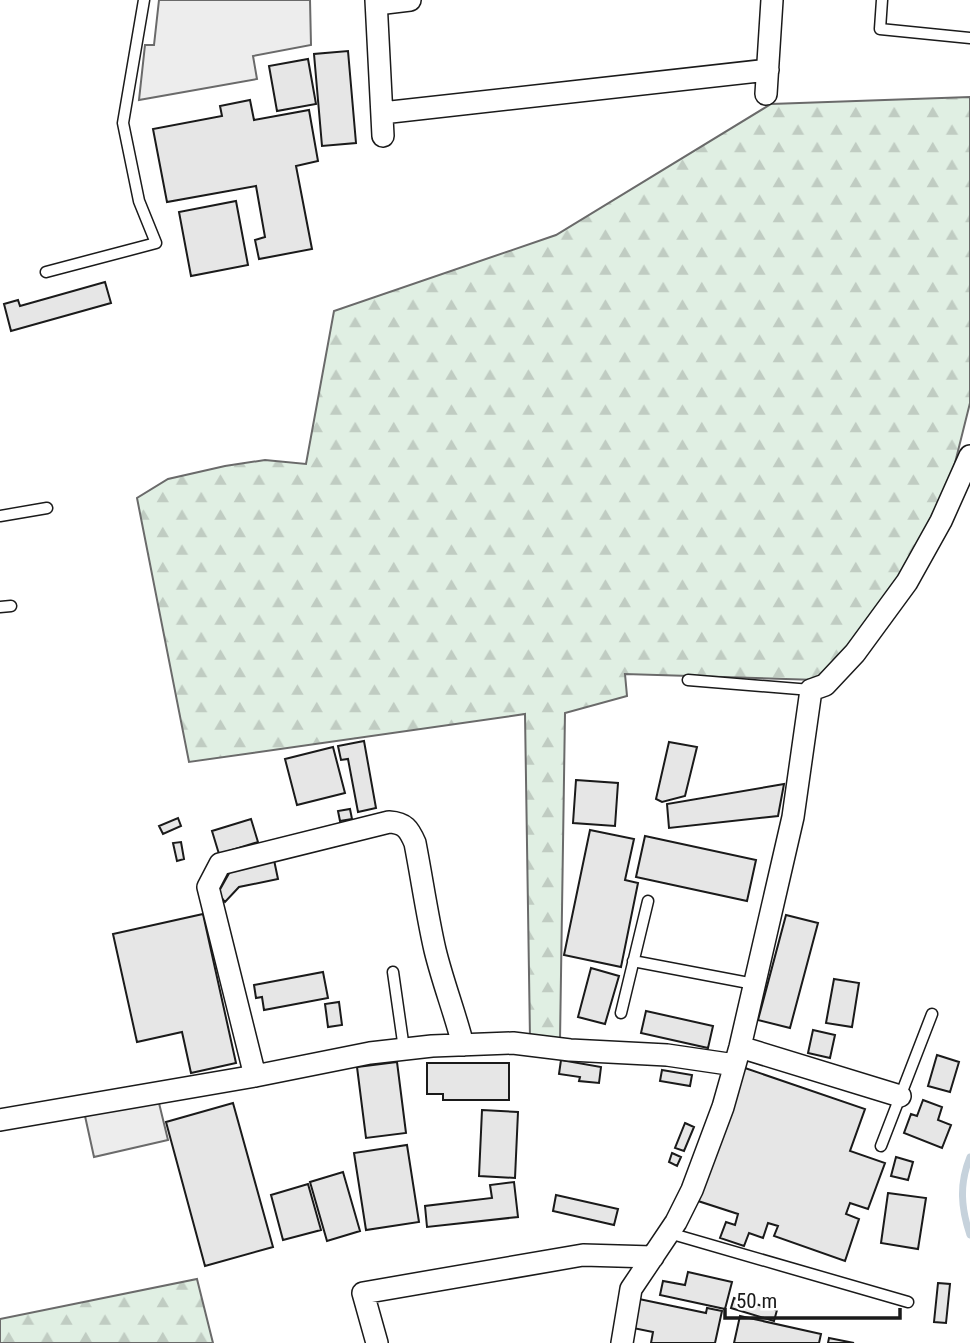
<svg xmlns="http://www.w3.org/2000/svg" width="970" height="1343" font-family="'Roboto Condensed',sans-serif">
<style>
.forest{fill:url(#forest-firs);stroke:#6a6a6a;stroke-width:2}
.parking{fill:#ededed;stroke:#6a6a6a;stroke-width:2}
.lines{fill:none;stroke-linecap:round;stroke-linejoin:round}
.stream{stroke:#c6d2dc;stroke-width:7}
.building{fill:#e6e6e6;stroke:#1a1a1a;stroke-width:2}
.lane-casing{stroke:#1a1a1a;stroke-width:13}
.street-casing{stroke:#1a1a1a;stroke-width:24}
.lane{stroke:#fff;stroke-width:10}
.street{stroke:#fff;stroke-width:21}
</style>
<defs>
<pattern id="forest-firs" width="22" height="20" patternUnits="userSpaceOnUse" patternTransform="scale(1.75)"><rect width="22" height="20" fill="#e0efe3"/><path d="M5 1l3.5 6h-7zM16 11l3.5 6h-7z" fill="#c0ccc2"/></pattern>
</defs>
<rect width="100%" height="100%" fill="#fff"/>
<!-- forest -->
<path class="forest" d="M970,97V403L951,479L901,575L857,635L817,680L625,674L627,696L565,713L560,1041L530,1039L525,714L189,762L137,498L168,479L225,466L265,460L306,464L334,311L556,235L771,104Z
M197,1279L213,1343H0V1319Z"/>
<!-- parking -->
<path class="parking" d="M159,0H310L311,45L253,56L257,79L139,100L145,45H154Z
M158,1099L168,1140L94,1157L85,1116Z"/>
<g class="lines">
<!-- stream -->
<path class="stream" d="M970,1157C959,1184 961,1208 970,1235"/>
</g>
<!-- building -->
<path class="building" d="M348,51L356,143L322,146L314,54Z
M308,59L316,104L277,111L269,66Z
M250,100L254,120L309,110L318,161L296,166L312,249L259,259L255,240L265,237L256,186L167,202L153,129L222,116L220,106Z
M236,201L248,265L191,276L179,212Z
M105,282L111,303L11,331L4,304L18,300L20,306Z
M364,741L376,808L358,812L348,759L341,760L338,746Z
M669,742L697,747L685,796L662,802L656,799Z
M333,747L345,793L297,805L285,759Z
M576,780L618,783L615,826L573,823Z
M784,784L778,816L669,828L667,804Z
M350,809L352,819L340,821L338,811Z
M178,818L181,826L163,834L159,826Z
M251,819L258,842L219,854L212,831Z
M590,830L634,839L625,880L638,883L621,967L564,955Z
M645,836L756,860L747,901L636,877Z
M181,842L184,859L177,861L173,843Z
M274,860L278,879L239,887L225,902L218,893L232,868Z
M203,914L236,1063L191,1073L182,1032L137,1042L113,934Z
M786,915L818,923L790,1028L758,1020Z
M591,968L619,976L605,1024L578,1017Z
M323,972L328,998L264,1010L262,997L256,998L254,985Z
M834,979L859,983L852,1027L826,1023Z
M339,1002L342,1025L328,1027L325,1004Z
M646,1011L713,1026L708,1048L641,1033Z
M813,1030L835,1035L830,1058L808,1053Z
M937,1055L959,1062L950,1092L928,1086Z
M561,1060L601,1067L599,1083L579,1081L580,1077L559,1074Z
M397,1062L406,1133L366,1138L357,1067Z
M427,1063H509V1100H443V1094H427Z
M742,1067L865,1109L850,1151L885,1163L868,1209L850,1203L846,1214L859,1219L845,1261L774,1236L778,1226L768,1223L763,1238L749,1233L744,1246L720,1238L726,1222L735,1225L738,1214L695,1200Z
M662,1070L692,1075L690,1086L660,1081Z
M923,1100L942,1107L938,1120L951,1125L942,1148L904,1133L911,1114L917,1116Z
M233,1103L273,1247L205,1266L166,1122Z
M482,1110L518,1112L515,1178L479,1176Z
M685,1123L694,1127L684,1151L675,1148Z
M407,1145L419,1222L366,1230L354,1153Z
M672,1153L681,1157L677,1166L669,1162Z
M896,1157L913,1162L908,1180L891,1176Z
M343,1172L360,1231L327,1241L310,1182Z
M514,1182L518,1217L427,1227L425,1206L492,1198L490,1185Z
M308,1184L321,1230L283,1240L271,1195Z
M888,1193L926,1198L918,1249L881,1243Z
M556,1195L618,1209L614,1225L553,1211Z
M688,1272L732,1282L725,1309L660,1295L663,1281L685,1285Z
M938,1283L950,1284L946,1323L934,1322Z
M734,1298L777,1310L774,1321L731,1308Z
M639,1299L706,1313L707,1308L722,1311L715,1343H651L653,1332L633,1328Z
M740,1316L821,1334L819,1343H734Z
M829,1338L854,1343H828Z"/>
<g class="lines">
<defs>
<path id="lane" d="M882,0L880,29L970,38
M46,272L156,243L139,201L123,123L144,0
M0,516L47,508
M0,607L11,606
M688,680L811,690
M633,961L754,984
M393,972L404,1049
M621,1013L648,901
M881,1146L932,1014
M669,1233L908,1302"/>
<path id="street" d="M376,0L383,136
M377,4L410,0
M766,94L772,0
M382,113L768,70
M740,1047L900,1096
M255,1076L208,887L220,864L389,822C405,823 409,829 415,843C422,879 427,915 435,950C443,983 455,1013 463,1045
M0,1120L255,1076L370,1053L432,1046L513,1043L570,1050L667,1055L735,1065
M377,1343L363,1293L583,1255L653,1257
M622,1343L631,1289L676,1222L692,1190L723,1107L740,1047L793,817L811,690L825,685L855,653L907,582L941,521L970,456"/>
</defs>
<!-- lane casing -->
<use href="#lane" class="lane-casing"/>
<!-- street casing -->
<use href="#street" class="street-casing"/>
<!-- lane -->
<use href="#lane" class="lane"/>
<!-- street -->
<use href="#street" class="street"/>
</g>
<!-- scale -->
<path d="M725 1308v10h175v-10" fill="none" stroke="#1a1a1a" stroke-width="3.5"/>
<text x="736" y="1308" font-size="21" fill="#1a1a1a" stroke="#ffffff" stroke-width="5" paint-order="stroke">50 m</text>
</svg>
